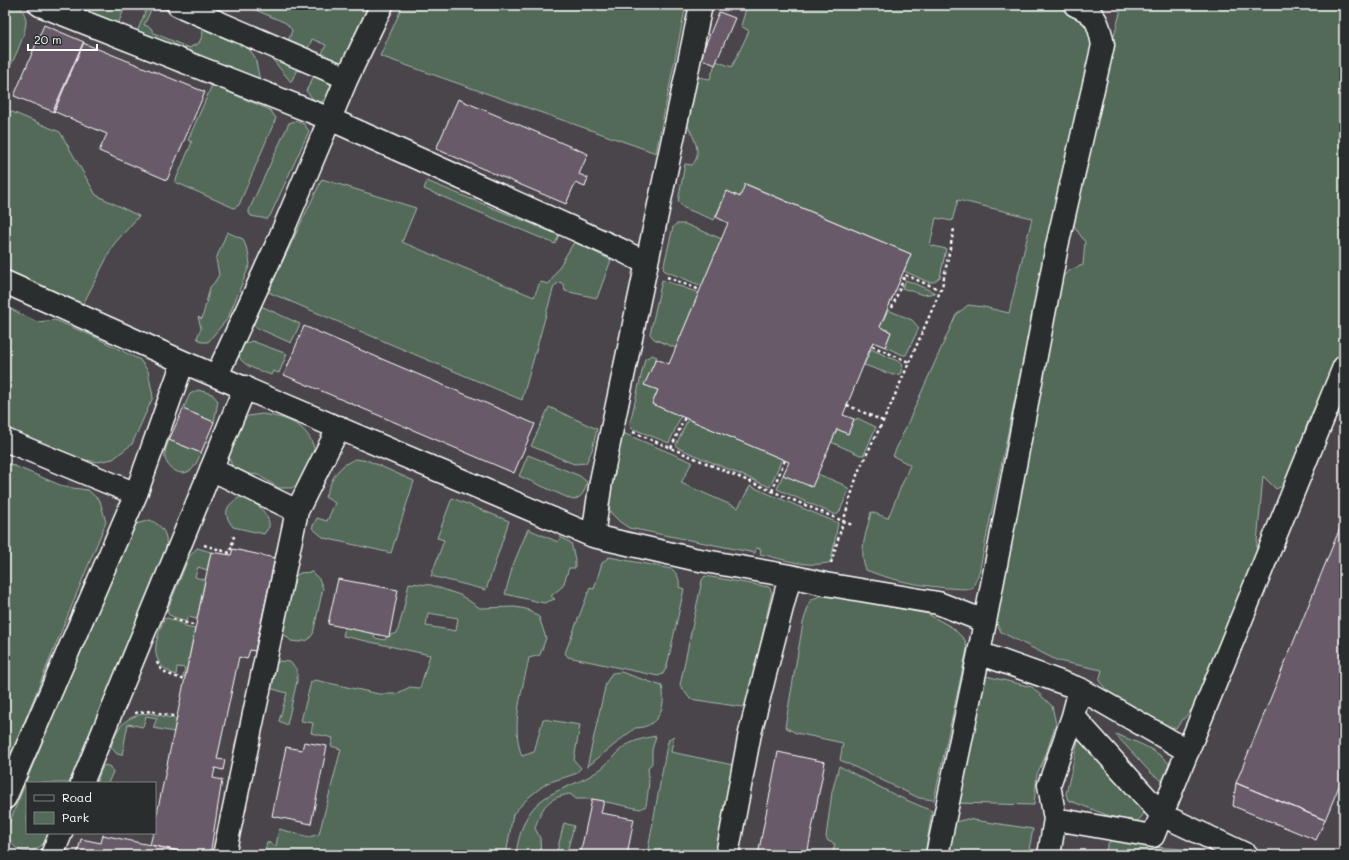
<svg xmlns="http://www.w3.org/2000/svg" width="1349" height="860" font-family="Mali,sans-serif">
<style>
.built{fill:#49444c;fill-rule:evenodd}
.green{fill:#526b59;stroke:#a8b5ac;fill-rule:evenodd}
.building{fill:#675a69;stroke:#fff}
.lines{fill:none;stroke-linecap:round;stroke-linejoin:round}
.minor-casing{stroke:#fff;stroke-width:25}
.path{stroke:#fff;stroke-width:2.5;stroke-dasharray:3 3;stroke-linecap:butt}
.minor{stroke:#2a2d2e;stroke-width:22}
</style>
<rect width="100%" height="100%" fill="#3c3a40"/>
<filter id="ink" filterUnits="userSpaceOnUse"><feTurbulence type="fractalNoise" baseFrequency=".025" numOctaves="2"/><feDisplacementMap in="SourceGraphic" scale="8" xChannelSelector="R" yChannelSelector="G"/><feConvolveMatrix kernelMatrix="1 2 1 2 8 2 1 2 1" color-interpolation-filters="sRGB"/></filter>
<g filter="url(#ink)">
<!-- built -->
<path class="built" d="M5,5H1344V855H5V769L106,522L88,490L65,487L137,333L5,274ZM27,783H155V833H27Z"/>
<!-- green -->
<path class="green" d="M5,5H18C22,9 26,15 26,22C26,34 12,65 5,75Z
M73,5H126L118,24Z
M148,5H165L240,37L255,57L260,81L137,32ZM152,8L157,10L164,9L200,23L203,34L199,43L189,48L154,33L150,27L144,25Z
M244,5H369L341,67L319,60L326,45L312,39L306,54L288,42L292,30L286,23Z
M403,5H686L656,153L380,56Z
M747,5H1053L1085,18L1095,34L1019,379L979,573L972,589C939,589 897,583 866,570C858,551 867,532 871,512L888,518L910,465L893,456L956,315L968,305L984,307L1009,313L1032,218L958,200L952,221L936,218L930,245L946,249L940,277L934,282H928L904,271L911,254L746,184L740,197L727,191L714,220L684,208L678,202L685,164L692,165C704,153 692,135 686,122L697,77L710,79L716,61L732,67L749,31L741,26Z
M1122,5H1344V345L1308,421L1287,484L1276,489L1263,476L1256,554L1207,691L1176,728L1161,726L1110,694L1099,681L1102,670L1058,661L1001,632L995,620L1061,280C1065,271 1075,268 1083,265L1085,242L1074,226L1098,99Z
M269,55L300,64L291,82Z
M315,74C333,81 336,86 322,102L315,101L306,91Z
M212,85L270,110L276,118L239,205L234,208L175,182L192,142L188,140Z
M5,109L60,132L96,195L139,216L114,244L81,308L5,274Z
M295,121L304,124L309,131L270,216L267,219L251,216L249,213V210L289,123Z
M322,179L416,208L402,242L534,297L540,282L549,284L574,242L611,260L597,298L565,291L564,285L560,282L554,286L522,400L268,292Z
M427,181L559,235L555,244L424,189Z
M676,224H685L722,239L702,286L665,271L663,269L673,227Z
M227,232L243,239L248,252L250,264L228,318L208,342H202L197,338L201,328L198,317L202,319L210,287L214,283L219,275L216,259Z
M662,280L699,293L676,348L654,339L650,334Z
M906,280L936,293L923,295L902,288Z
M5,306L37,322L55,320L95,337L140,360L148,371L153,397L132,444L113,459L98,462L73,458L5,430Z
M261,306L300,324L291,343L253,326Z
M888,310L912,320L919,328L906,355H903L885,347L891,332L880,327Z
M252,341L287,354L279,373L273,371L271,375C262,371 234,365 240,350C242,344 246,343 252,341Z
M871,349L900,362L903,365L900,374L893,375L864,365Z
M652,355L657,357L645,385L658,390L652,404L681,416L669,443L631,428L630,423L645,359Z
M198,390L212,394L218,401L214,422L183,409L190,394Z
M549,407L597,429L592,450L586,463L574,464L531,446Z
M262,414C288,418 308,424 315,451L299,483L292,488H279L258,475L235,472L230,461L228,445L233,430L248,416Z
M857,418L876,427L864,455H860L831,442L837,429L848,434L854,419L856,420Z
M688,419L782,459L770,487L678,448L676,445Z
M623,433L692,462L681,483L738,508L750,486L838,523L831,562C809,569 783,559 760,554L761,549L756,548L755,553L629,528L620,522L610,512L608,500Z
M169,440L201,453C199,457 197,463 194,467C185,479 168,471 165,458C164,452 167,446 169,440Z
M528,455L580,476L587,482C585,491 583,497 573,500L519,476Z
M355,459L369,461L414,481L391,553L324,538L312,528L317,518L327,521L335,503L325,497C333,478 335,468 355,459Z
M5,462L65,487L88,490L100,501L106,522L5,769Z
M818,474L844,485L849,490L839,513L836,515L777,489L783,475Z
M242,496C253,500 271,514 269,527L264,534L233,527C221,512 227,504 242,496Z
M452,498L509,521L486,590L431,576L444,540L437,538Z
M150,520C163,526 168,534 166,549L70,783H27V833H50C39,859 9,858 7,828L129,531L133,525Z
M528,529L558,542L560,537L571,543L575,559V568H569L563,586L551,596L555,599L544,603L505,594L513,565Z
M197,548L211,552L207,570L198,567L195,577L205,580L197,619L188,617L186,622L169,615L167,611L189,557Z
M609,557L672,569C678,575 680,579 679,587L684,589L667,666L663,674L658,676L568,657L565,653L590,588L594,589L602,563Z
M312,572L319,579L323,588L313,634L308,640L299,642L291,641L282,632L294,577L300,573Z
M705,576L769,587L772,592L747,705L742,707L690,699L680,685L702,580Z
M409,583L431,585L460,595L480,608L515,607L526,609L539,617L546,638L540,655L529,658C523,688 510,726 522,756L534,752L543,719L580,725L574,760L581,768L575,774L547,783L529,797L513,814L506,855H264L267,842L276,846L279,829L309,837L319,834L341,749L331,746L333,738L311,733L313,723L301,721L311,682L315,680L379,694H396L410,687L420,688L430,655L343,636L345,627L375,633L374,638L385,640L387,636L397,633L403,612ZM428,613L458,618L456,631L426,626Z
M822,594L928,614L953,628L965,640L967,649L934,800L919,798L840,760L843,743L796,733L785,727L803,623L810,601Z
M168,618L185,625V627L195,629L185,677L183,676L185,668L177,667L176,675C147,663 155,642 164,619Z
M279,661L290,662L297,670V681L287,725L279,721L287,693L269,688L276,664Z
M621,672L662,686C667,707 658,728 635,728L587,767L606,683L612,673Z
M986,676L1032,687L1052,706L1056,724L1045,757L1037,774L1034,805L955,803L980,684Z
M149,713L176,719L174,732L153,728L157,718L146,716L143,727L128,724L122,755L117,754L111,747C117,725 126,716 149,713Z
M1115,734C1137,742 1158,749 1173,768L1167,784L1151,773Z
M656,736L652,750V763L648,768C650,781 648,793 646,806L640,809L592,799H576L570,794C547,798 542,807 535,828L540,838L541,855H517C516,846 519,840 521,831C535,787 571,792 602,768C609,762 615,754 622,748C631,741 644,738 656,736Z
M674,736L671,752L733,765L715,855H647L667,745L669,739Z
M1079,737L1145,811C1140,821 1136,824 1125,822L1068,800L1066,794Z
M106,765L110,767L113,772L108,783H96L103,766Z
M839,766L897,796L932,811L925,855H832L835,844L828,841L826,837L832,792Z
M967,819L1033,829L1028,855H946L952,825L955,822Z
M564,823L574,826L566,855H556Z
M1117,839L1153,847L1198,850L1207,854L1104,855L1109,842Z"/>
<!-- building -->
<path class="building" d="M719,12L735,18L715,65L700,58Z
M44,25L84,42L54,112L14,96Z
M83,43L205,92L167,180L99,151L107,134L53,111Z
M458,99L588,154L579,174L588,178L585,187L575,183L566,204L436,149Z
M745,184L911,254L880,327L891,332L885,347L873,342L843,415L854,419L848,434L837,429L812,487L783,475L789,462L652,404L658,390L644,385L656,359L669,364L728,223L716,217L727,191L740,197Z
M304,326L535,424L514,473L284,375Z
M183,409L214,422L201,453L169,440Z
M1344,518V774L1325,820L1236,783Z
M233,549L275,558L255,651L250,650L247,659L239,657L217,759L225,760L223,770L215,768L213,778L222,780L210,855H198L150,845L153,833H155V823L211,552L231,555Z
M338,579L398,590L389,637L328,624Z
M304,742L327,746L311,824L272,816L286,747L302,750Z
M778,752L825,762L807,855H758Z
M1236,783L1325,820L1316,840L1233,806Z
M592,799L604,801L601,813L634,819L627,855H580Z
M103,835L150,845L198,855H77L81,839L101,843Z"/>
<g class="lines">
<defs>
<path id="minor" d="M40,5L330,119L621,250L646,263
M178,5L347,78
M5,282L183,362L593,536L694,559L790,576L750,733L727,855
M217,375L278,242L347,78L382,5
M5,440L136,494
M211,469L297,511
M593,536L601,481L701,5
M790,576L825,584L938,603L984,621
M979,653L1080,689L1188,751
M1080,689L1073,716L1162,815L1247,855
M82,783L245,387
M5,798L136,494L183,362
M1055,819L1153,836L1344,367
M52,855L61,833
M224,855L297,511L339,427
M937,855L979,653L1057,246L1103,45C1099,23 1096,13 1075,5
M1049,855L1055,819L1049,785L1073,716"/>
</defs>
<!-- minor casing -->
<use href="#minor" class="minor-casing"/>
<!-- path -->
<path class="path" d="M667,277L700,290
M892,308L905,275L941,290
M872,346L909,362
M847,405L883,421
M633,432L852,525
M671,448L685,417
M772,491L785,460
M204,545L230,553L234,536
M831,563L858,472L889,409L942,287L954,229
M173,619L196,626
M157,662C161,673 173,676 183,679
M135,713L150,711L177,717"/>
<!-- minor -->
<use href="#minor" class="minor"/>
</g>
</g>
<!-- margin -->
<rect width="1349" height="860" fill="none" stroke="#2a2d2e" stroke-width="20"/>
<rect x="10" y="10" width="1329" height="840" fill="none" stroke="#fff" stroke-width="1.5" filter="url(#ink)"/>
<!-- legend -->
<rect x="26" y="782" width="130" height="52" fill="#2a2d2e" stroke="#7f8182"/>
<rect x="34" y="795" width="20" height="6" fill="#2a2d2e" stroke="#7f8182"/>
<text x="62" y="802" font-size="12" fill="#ffffff">Road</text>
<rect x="34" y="812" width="20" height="12" fill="#526b59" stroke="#7f8182"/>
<text x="62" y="822" font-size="12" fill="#ffffff">Park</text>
<!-- scale -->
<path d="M28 44v6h69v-6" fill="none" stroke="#ffffff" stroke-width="2"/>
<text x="34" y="44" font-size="12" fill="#ffffff" stroke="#2a2d2e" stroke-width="3" paint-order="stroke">20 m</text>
</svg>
